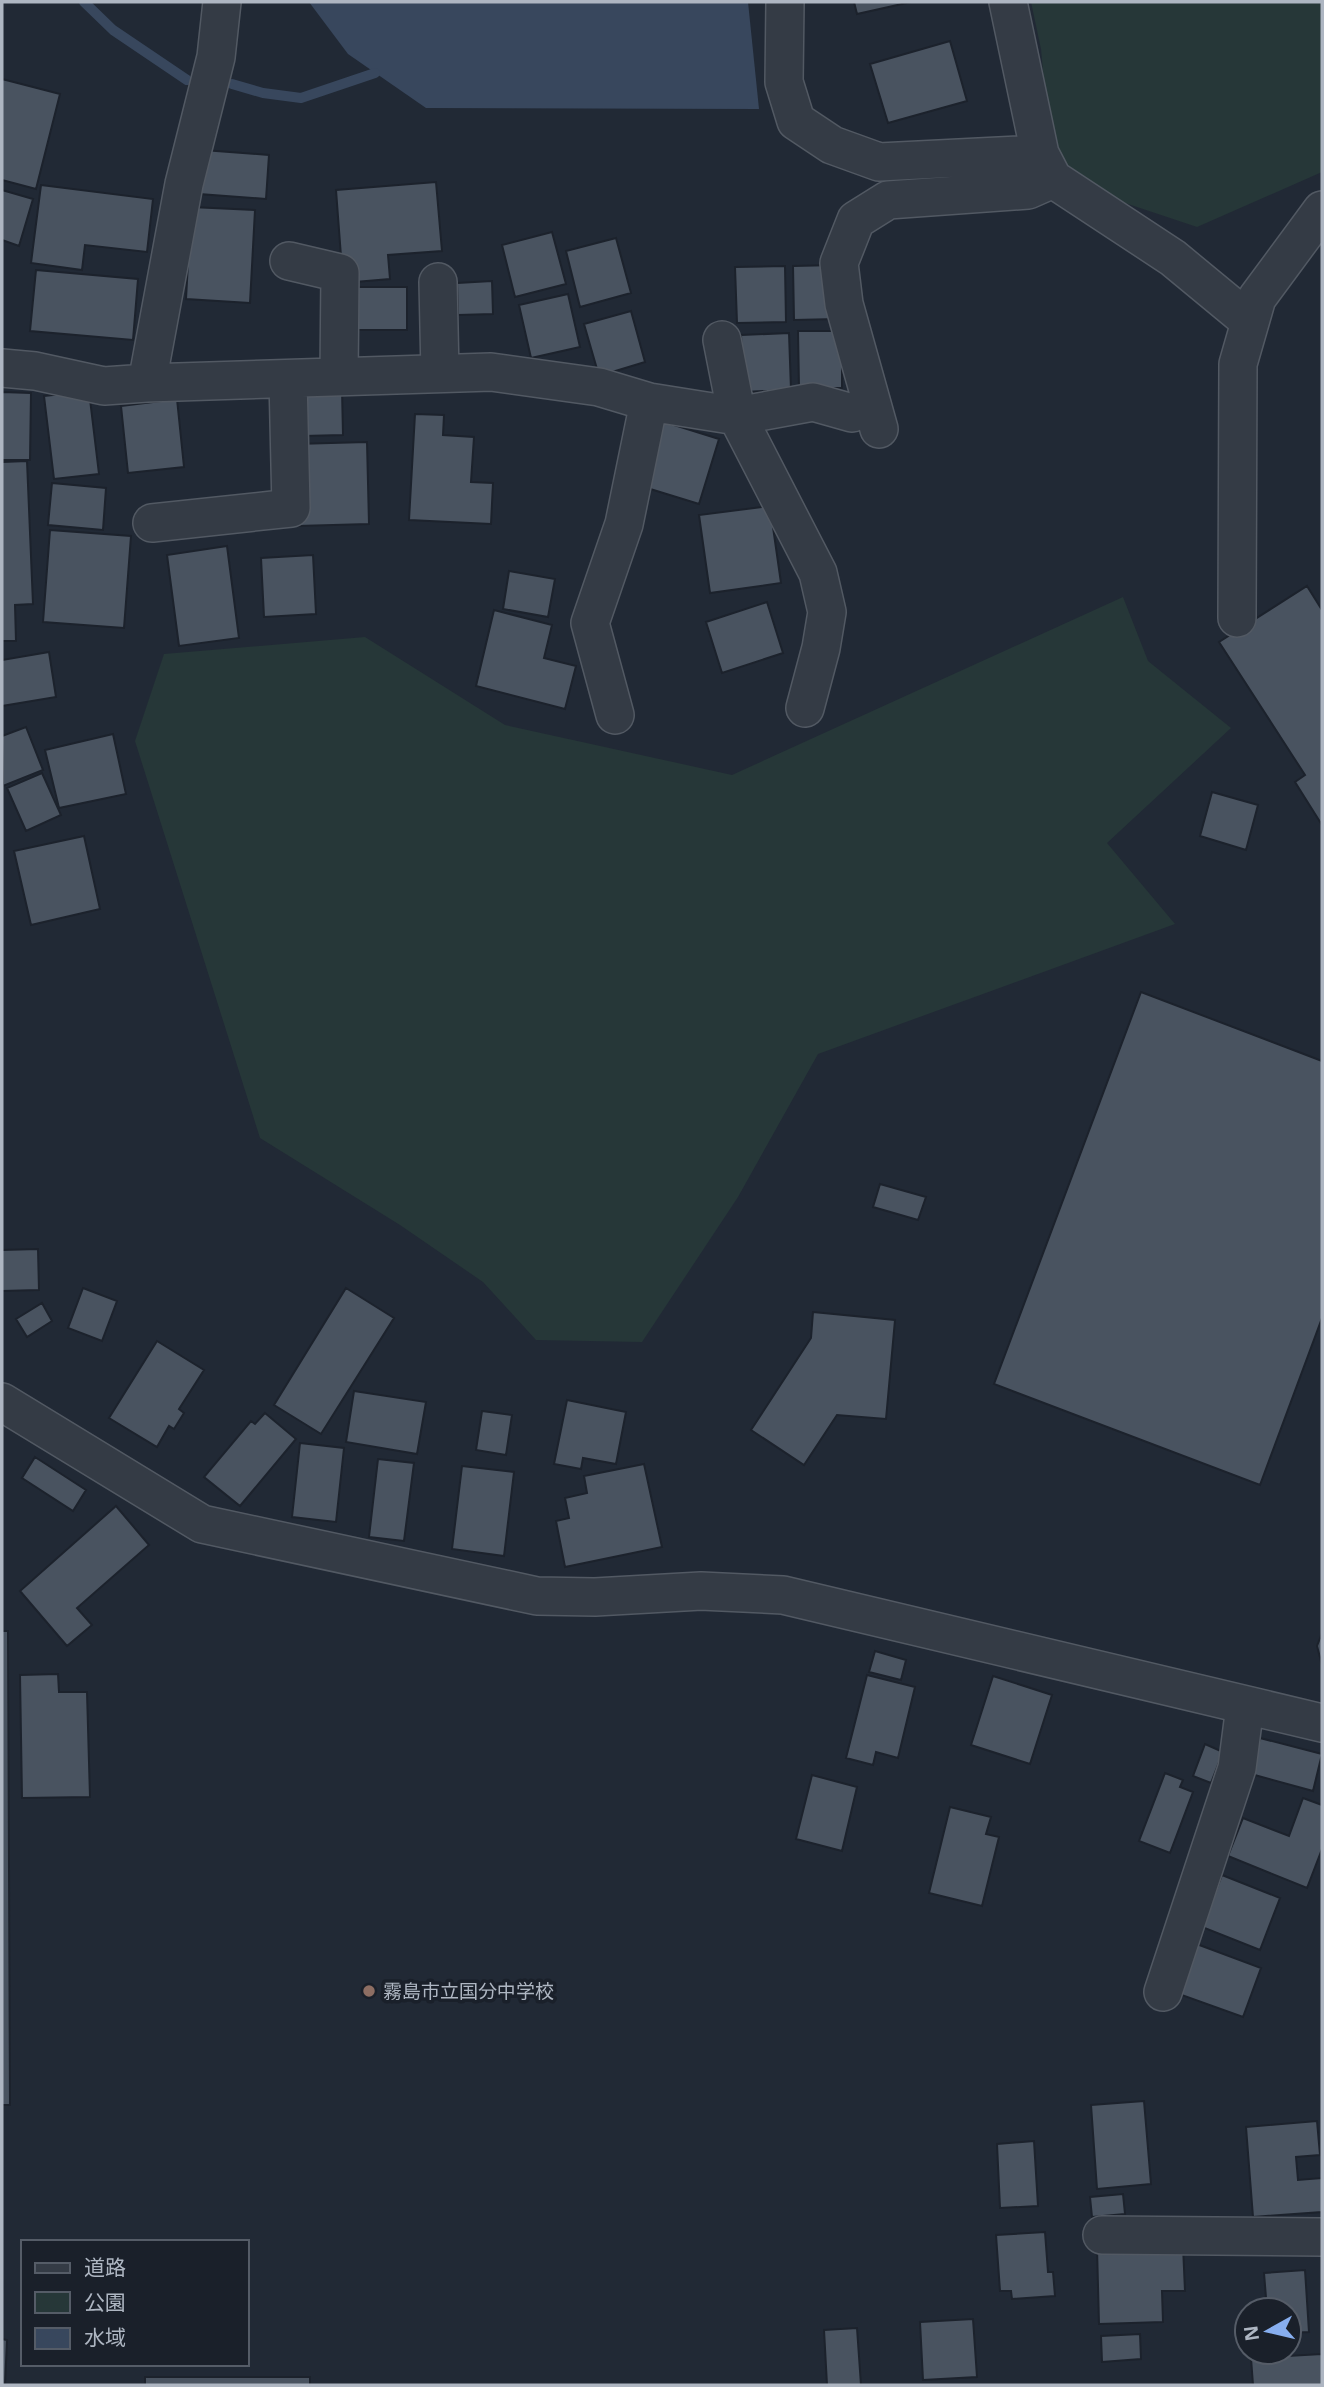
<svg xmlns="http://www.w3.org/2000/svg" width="1324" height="2387" font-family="'Open Sans','Noto Sans JP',sans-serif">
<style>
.green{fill:#263738}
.water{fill:#38475d}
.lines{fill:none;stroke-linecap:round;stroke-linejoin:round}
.stream{stroke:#38475d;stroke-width:10}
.building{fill:#495360;stroke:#1c222c;stroke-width:2}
.minor-casing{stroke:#525963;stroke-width:40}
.minor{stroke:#343b45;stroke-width:37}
.education-dot{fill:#8d6e63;stroke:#1a202a;stroke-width:2.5}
.labels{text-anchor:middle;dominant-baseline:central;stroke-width:7;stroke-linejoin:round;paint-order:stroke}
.poi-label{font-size:19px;fill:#aeb6c2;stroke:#1a202a;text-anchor:start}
</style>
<rect width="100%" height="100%" fill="#212935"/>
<!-- green -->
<path class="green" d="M1031,2H1322V172L1197,227L1053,179L1041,49Z
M1123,597L1148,661L1231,728L1107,843L1175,924L818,1054L738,1197L642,1342L536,1340L483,1282L400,1225L260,1138L135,741L164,654L365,637L505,725L732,775Z"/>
<!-- water -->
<path class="water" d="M309,2H748L759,109L426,108L348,54Z"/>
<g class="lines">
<!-- stream -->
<path class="stream" d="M84,2L113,30L187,80
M232,84L263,93L301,98L375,73"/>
</g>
<!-- building -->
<path class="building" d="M854,2H911L857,14Z
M950,41L967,101L888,123L870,64Z
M2,79L60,94L36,189L2,180Z
M203,150L269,155L266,199L199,194Z
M436,182L442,251L388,255L390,279L343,283L336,190Z
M41,185L153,199L147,252L85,245L82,270L31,263Z
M2,190L33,199L19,246L2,240Z
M191,207L255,210L250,303L186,299Z
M552,232L566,284L515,297L502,245Z
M616,238L631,293L580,307L566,251Z
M836,265L837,319L794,320L793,266Z
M785,266L786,322L737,323L735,267Z
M36,270L138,279L133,340L30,331Z
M492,281L493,314L458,315L457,283Z
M348,287H407V330H348Z
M568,294L580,347L531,358L519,305Z
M631,311L645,362L599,376L584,324Z
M798,331H842V388H799Z
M789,333L791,390L743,392L741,335Z
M342,389L343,435L303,436V390Z
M89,391L99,474L54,479L44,396Z
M2,392L31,393L30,460H2Z
M177,399L184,467L128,473L121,406Z
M415,414L444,415L443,435L474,437L471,482L493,483L491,524L409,520Z
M655,419L719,439L699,504L634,484Z
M367,442L369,524L297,526L295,444Z
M27,461L33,604L15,605L16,641H2V462Z
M52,483L106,488L103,530L48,525Z
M770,506L781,583L710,593L699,515Z
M50,530L131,536L124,628L43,622Z
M227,546L239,638L179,646L167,555Z
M313,555L316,614L264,617L261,558Z
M509,571L555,579L548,617L503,609Z
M1307,586L1322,610V825L1295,782L1305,775L1219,642Z
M767,602L783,653L722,673L706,622Z
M494,610L552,625L544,658L576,666L565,709L476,686Z
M49,652L56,697L2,706V660Z
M26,727L43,770L3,786L2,736Z
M113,734L126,794L59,808L45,750Z
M42,773L61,815L26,831L7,788Z
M1212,792L1258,805L1246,850L1200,836Z
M84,836L100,909L31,925L14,851Z
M1141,992L1322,1061V1318L1260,1485L994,1384Z
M880,1184L926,1197L918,1220L873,1207Z
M38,1249L39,1290L2,1291V1250Z
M83,1288L117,1301L102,1341L68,1328Z
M346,1288L394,1318L321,1434L274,1405Z
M42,1303L52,1321L27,1337L16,1319Z
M813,1312L895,1320L886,1419L837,1415L804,1465L751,1430L811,1338Z
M157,1341L204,1370L179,1409L184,1413L174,1429L169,1426L157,1447L109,1418Z
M354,1391L426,1402L417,1454L346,1442Z
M567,1400L626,1412L616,1464L583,1458L581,1469L554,1464Z
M482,1411L512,1415L506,1455L476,1450Z
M265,1413L296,1439L240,1506L204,1477L251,1421L255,1424Z
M300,1443L344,1448L336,1522L292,1517Z
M35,1457L86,1490L73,1511L22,1478Z
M378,1459L414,1463L404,1541L369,1537Z
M644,1464L662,1547L565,1567L556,1521L569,1518L565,1498L587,1493L584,1476Z
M462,1466L514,1472L504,1556L452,1549Z
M116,1506L149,1545L77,1608L92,1625L67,1646L20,1591Z
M2,1631H8L10,2105H2Z
M1322,1633V1665L1317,1646Z
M875,1651L906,1660L901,1680L869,1672Z
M58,1674L59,1692H87L90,1797L22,1798L20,1675Z
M867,1675L915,1687L898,1758L876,1752L873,1765L846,1758Z
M993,1676L1052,1695L1030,1764L971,1745Z
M1260,1738L1322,1754L1313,1791L1251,1774Z
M1205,1744L1223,1752L1211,1783L1193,1776Z
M1165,1773L1183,1780L1180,1787L1193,1792L1170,1853L1139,1841Z
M812,1775L857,1787L842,1851L796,1839Z
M1303,1798L1322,1805V1849L1307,1888L1228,1856L1243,1818L1289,1836Z
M950,1807L991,1817L986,1834L999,1837L982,1906L929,1893Z
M1222,1875L1280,1898L1260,1950L1202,1927Z
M1194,1943L1261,1968L1243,2017L1176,1993Z
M1144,2101L1151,2184L1097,2189L1091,2105Z
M1317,2121L1320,2155L1296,2157L1298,2180L1322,2178V2212L1253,2217L1246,2127Z
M1034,2141L1038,2206L1000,2208L997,2144Z
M1123,2194L1125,2214L1092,2217L1090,2197Z
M1045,2232L1048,2272H1053L1055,2296L1012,2299L1011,2291H1000L996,2235Z
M1183,2246L1185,2291H1162L1163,2322L1099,2324L1097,2248Z
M1305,2270L1309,2332L1289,2333V2310H1267L1264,2273Z
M973,2319L977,2377L923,2380L920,2322Z
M857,2328L861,2385H827L824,2330Z
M1140,2334L1141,2359L1102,2362L1101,2336Z
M2,2339L7,2340L5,2385H2Z
M1322,2354V2385H1253L1251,2358Z
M145,2377H310V2385H145Z"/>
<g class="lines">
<defs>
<path id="minor" d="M785,2L784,82L796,121L832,145L879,162L1040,154
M1008,2L1040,154L1053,179L1173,258L1248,320
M289,261L340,273L339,376
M438,282L440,373
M722,340L737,416L818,573L827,612L821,648L805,708
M2,368L35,371L104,386L147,383L184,184L216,57L222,2
M147,383L491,372L599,387L649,402L737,416L813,402L852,413
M879,429L844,304L839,263L856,220L888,200L1028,190L1053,179
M152,523L291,508L288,379
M1237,618L1238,364L1257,298L1322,210
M615,715L590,623L624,524L649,402
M2,1402L202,1524L537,1596L595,1597L701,1591L783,1595L1322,1723
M1163,1992L1237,1768L1245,1706
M1102,2235L1322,2237"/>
</defs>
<!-- minor casing -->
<use href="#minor" class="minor-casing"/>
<!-- minor -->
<use href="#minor" class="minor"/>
</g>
<!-- markers -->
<circle class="education-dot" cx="369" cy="1991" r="7"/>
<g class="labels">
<!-- poi labels -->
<g class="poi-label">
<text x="383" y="1991">霧島市立国分中学校</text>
</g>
</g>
<!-- border -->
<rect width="1324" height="2387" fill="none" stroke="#aeb6c2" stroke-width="7"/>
<!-- legend -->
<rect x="21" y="2240" width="228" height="126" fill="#1a202a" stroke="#555c67" stroke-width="2"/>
<rect x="35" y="2263" width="35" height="10" fill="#343b45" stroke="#555c67" stroke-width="2"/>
<text x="84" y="2275" font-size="21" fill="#aeb6c2">道路</text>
<rect x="35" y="2292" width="35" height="21" fill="#263738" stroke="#555c67" stroke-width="2"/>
<text x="84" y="2310" font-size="21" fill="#aeb6c2">公園</text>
<rect x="35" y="2328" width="35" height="21" fill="#38475d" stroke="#555c67" stroke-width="2"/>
<text x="84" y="2345" font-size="21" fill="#aeb6c2">水域</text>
<!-- north arrow -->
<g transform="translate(1268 2331) rotate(262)"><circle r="33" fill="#1a202a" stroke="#555c67" stroke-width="2"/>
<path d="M0-5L12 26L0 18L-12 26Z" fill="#87aeef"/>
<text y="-10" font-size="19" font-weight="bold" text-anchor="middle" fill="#aeb6c2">N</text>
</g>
</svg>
